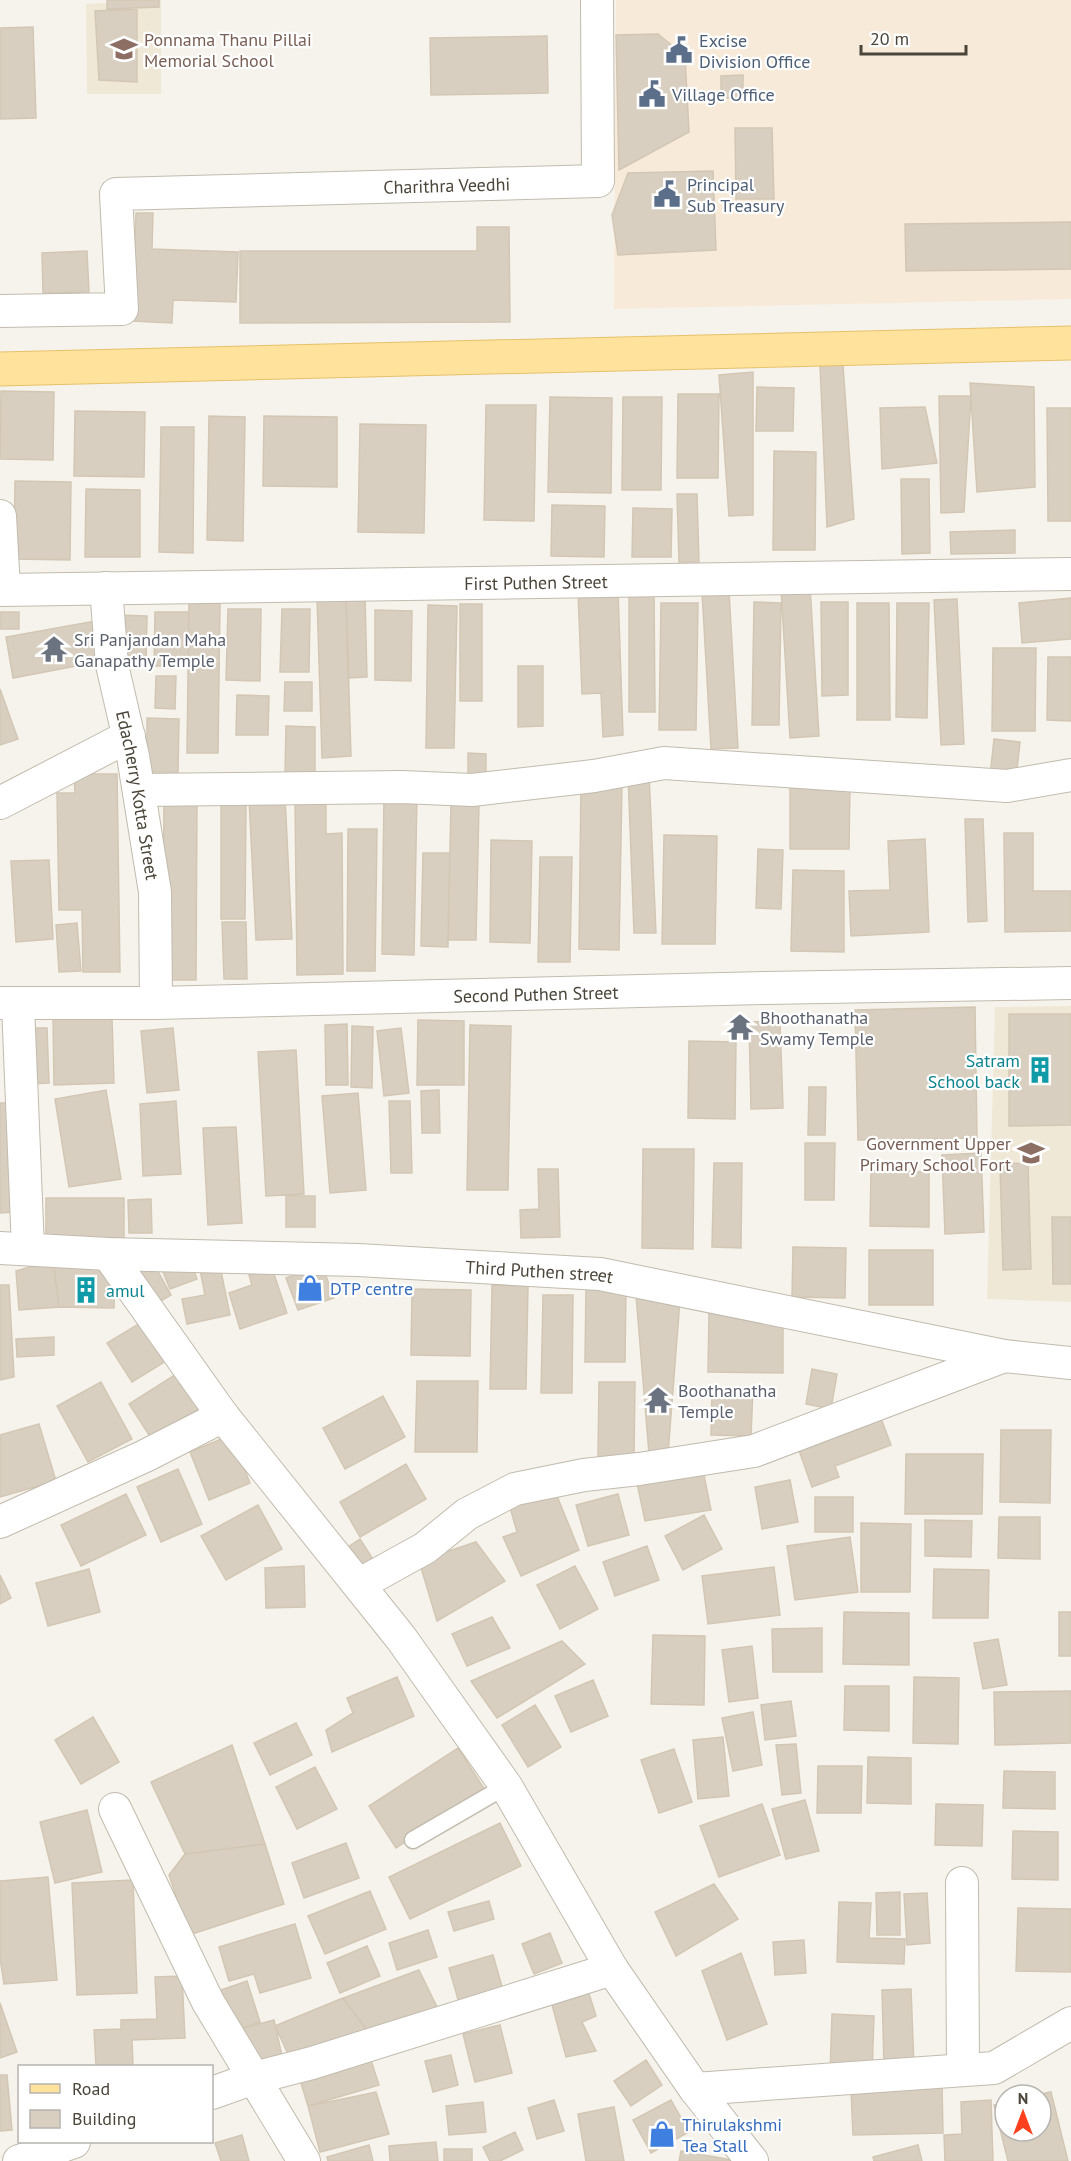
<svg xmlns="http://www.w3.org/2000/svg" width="1071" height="2161" font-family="'PT Sans',sans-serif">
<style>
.commercial{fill:#f7ead8}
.education{fill:#efe8d6}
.building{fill:#d8cfc1;stroke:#d3c7b4;stroke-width:1.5}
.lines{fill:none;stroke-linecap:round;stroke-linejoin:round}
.service-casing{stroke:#c2bbae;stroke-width:19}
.minor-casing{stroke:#c2bbae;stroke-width:34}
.primary-casing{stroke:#e6c16a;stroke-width:35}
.service{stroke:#fff;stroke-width:16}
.minor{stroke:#fff;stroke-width:32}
.primary{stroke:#ffe39c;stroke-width:33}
.labels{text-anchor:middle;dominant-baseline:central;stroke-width:4.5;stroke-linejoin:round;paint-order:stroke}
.education-label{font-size:18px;fill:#785e54;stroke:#fff;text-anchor:start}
.service-label{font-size:18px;fill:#4e5e75;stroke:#fff;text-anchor:start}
.street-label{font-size:18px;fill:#4b4439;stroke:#fff}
.worship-label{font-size:18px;fill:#5b616d;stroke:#fff;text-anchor:start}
.culture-label{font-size:18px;fill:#0d838f;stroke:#fff;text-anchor:end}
.shop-label{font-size:18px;fill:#366cbe;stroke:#fff;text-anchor:start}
</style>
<rect width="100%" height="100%" fill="#f6f3ec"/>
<!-- commercial -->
<path class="commercial" d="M616,0H1071V299L614,309Z"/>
<!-- education -->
<path class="education" d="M161,0V94H87L86,4Z
M1071,1006V1302L987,1299L995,1007Z"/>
<!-- building -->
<path class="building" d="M107,0H159V7L107,9Z
M137,9V82L99,80L95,11Z
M33,27L36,118L0,119V28Z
M658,34L685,56L689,132L619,170L616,35Z
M547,36L548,93L431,95L430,38Z
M743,75V98H721V76Z
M735,128H772L774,199H736Z
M713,171L716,250L618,255L612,215L628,173Z
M136,213H153L152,249L238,252L236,302L173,300L172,323L132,321Z
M1071,222V269L906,271L905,224Z
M477,227H509L510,322L240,323V251H477Z
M87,251L89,292L43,293L42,253Z
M820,365H843L854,519L827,527Z
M753,372V515L729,516L719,375Z
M970,383L1034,387L1035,487L977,492Z
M757,387L794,388L793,431H756Z
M1,391L54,392L53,460L0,459Z
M678,394H719L718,478H677Z
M939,396H971L964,512L941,513Z
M550,397L612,398L611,493L548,492Z
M623,397H662L661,490H622Z
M486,405H536L534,521L484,520Z
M925,407L937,463L882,469L880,408Z
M1047,408H1071V521H1048Z
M75,411L145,412L144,477L74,476Z
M209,416L245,417L243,541L207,540Z
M264,416L337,417V487L263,486Z
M360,424L426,425L424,533L358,532Z
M161,427H194L193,553L159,552Z
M774,451L816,452L815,550H773Z
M901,479H929L930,553L902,554Z
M15,481L71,482L70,560L14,559Z
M86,489L140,490V557H85Z
M677,494H697L699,562H679Z
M552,505L605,506L604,557L551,556Z
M633,508L672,509L671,557H632Z
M1015,530V553L951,554L950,532Z
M629,586H654L655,712H629Z
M810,586L819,736L790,738L781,588Z
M618,591L623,735L603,737L601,693L582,694L578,592Z
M729,591L738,748L711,749L702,592Z
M346,596H365L367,677L348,678Z
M346,596L351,756L322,758L317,598Z
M1071,598V639L1022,643L1019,603Z
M957,599L964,744L941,745L934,600Z
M189,602H220L218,753H187Z
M754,602L781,603L779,725H752Z
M821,602H848V695L822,696Z
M661,603H698L696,730H659Z
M857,603H889L890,720H857Z
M897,603H929L927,718L896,717Z
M460,604H482V701H460Z
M428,605L457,606L454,748H426Z
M228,609H261L260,681L226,680Z
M282,609H310L309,672H280Z
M375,610L412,611L411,681L375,680Z
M0,612H19V629H0Z
M155,612H189L188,666H154Z
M117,615L147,616L146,664L116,663Z
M95,621L103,661L13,678L6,637Z
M993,648H1036L1035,731H992Z
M1048,657H1071V721L1047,720Z
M518,666H543V726L518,727Z
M156,676H176L175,709L155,708Z
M285,682H312V711H284Z
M0,689L18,739L0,745Z
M237,695L269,696L268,735H236Z
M147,718L179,719L178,772H147Z
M286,726L315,727V774H285Z
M994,739L1020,742L1016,779L990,776Z
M468,753L486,754V783L468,782Z
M649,773L656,933H634L628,774Z
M74,774H117L120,972H83L82,910H59L57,793H75Z
M581,783L622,784L619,950L579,949Z
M790,784L850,785L849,849H790Z
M384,793L417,794L414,955L382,954Z
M164,797H197L196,980H163Z
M285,797L292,939L256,940L249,798Z
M295,798H326V834L342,833L343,974L297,975Z
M221,803H246L245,919H221Z
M451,803L479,804L476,940H448Z
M965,819H983L987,921L968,922Z
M348,829H377L375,971H347Z
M1004,833H1033V891H1071V931L1005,932Z
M664,835L717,836L715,944H662Z
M925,839L929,932L851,936L849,891L890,890L888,841Z
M491,840L532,841L530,943L490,942Z
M758,849L783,850L781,909L756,908Z
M423,853H450L448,947L421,946Z
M540,857H572L570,962H538Z
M49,860L53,939L16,942L11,861Z
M793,870L844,871V952L791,951Z
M222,922H246L247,979H224Z
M77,923L81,971L59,972L56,925Z
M975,1007L977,1138L858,1140L855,1010Z
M1009,1014H1071V1125L1009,1126Z
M112,1017L114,1083L54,1085L53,1018Z
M418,1020L464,1021V1085H417Z
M780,1021L783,1108L751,1109L749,1022Z
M347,1024L348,1085H326L325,1025Z
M470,1025L511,1026L508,1190H467Z
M352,1026L373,1027L372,1088L351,1087Z
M28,1028H47L49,1083L30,1084Z
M173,1028L179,1090L147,1093L141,1031Z
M401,1028L409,1093L384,1096L377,1031Z
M689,1041L736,1042L735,1119L688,1118Z
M296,1050L304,1194L266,1196L258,1052Z
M809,1087H826L825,1135H808Z
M106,1090L121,1179L69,1187L55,1099Z
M439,1090L440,1133H422L421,1091Z
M358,1093L366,1190L330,1193L322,1096Z
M176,1101L181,1174L143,1176L140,1104Z
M389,1101H410L412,1173H391Z
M0,1103H8L15,1212L0,1213Z
M236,1127L242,1223L208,1225L203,1128Z
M805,1143H835L834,1200H805Z
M643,1149H694L693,1249L642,1248Z
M981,1153L984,1232L945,1234L942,1155Z
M714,1163H742L741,1248L712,1247Z
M1028,1163L1031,1269L1003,1270L1000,1164Z
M538,1169H558L560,1237L521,1238L520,1210L539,1209Z
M871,1170L929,1172V1227L870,1226Z
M286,1196H315V1227H286Z
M46,1198H124V1241L46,1242Z
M151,1199L152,1233H129L128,1200Z
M1052,1217H1071V1284H1053Z
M793,1247L846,1248L845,1298L792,1297Z
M869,1250H933V1305H869Z
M189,1257L197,1279L170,1289L161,1267Z
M151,1259L171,1295L154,1305L133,1268Z
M53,1260L115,1273L114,1308L59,1307Z
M53,1260L59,1307L19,1310L16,1271Z
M322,1265L334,1298L298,1310L286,1278Z
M220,1266L230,1315L187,1324L182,1299L205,1295L200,1270Z
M272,1268L287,1313L240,1329L229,1293L252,1285L249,1275Z
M0,1285H9L14,1377L0,1380Z
M492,1285L528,1286L526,1389H490Z
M586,1286L626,1287L625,1362H585Z
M412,1289L471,1290L470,1356L411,1355Z
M543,1295H573L572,1393H541Z
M636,1295L680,1300L668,1454H649Z
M709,1313L783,1314V1373L708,1372Z
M147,1319L171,1358L132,1382L107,1343Z
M54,1337V1355L17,1357L16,1339Z
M812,1369L837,1374L831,1409L806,1404Z
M181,1371L203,1406L151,1438L129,1404Z
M417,1381H478L477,1452H415Z
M101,1382L132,1439L88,1462L57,1406Z
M599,1382H635L634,1459L598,1458Z
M712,1388L753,1389L751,1436L711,1435Z
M383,1396L405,1437L345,1469L323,1428Z
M879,1413L891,1445L835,1466L839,1477L812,1487L796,1442Z
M39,1424L56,1481L0,1497V1435Z
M1001,1430H1051L1050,1503L1000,1502Z
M231,1435L250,1483L209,1500L190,1452Z
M906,1454H983L982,1514H905Z
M406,1464L426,1499L360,1537L340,1502Z
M178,1469L202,1524L161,1542L137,1487Z
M703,1470L711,1510L645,1521L637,1483Z
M790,1480L798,1522L762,1529L755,1487Z
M555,1491L579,1550L521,1576L503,1537L517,1532L509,1504Z
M126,1494L146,1535L81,1566L61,1525Z
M618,1494L629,1535L588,1546L576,1505Z
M815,1497H853V1532H815Z
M258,1505L282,1549L226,1580L201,1536Z
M704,1515L722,1549L683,1570L665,1536Z
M999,1517H1040V1559L998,1558Z
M925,1520L972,1521L971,1557L925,1556Z
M861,1523L911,1524L910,1592H861Z
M850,1537L858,1592L795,1600L787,1546Z
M360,1539L376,1564L357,1576L342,1551Z
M476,1542L505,1581L437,1621L419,1561Z
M647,1546L659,1580L615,1596L603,1562Z
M304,1566L305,1607L266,1608L265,1568Z
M575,1566L598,1609L560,1629L537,1585Z
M774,1567L780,1615L708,1624L702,1576Z
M89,1569L100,1612L48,1626L36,1583Z
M934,1569L989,1570L988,1618H933Z
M0,1575L11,1598L0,1604Z
M844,1612L909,1613V1665L843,1664Z
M1059,1612H1071V1656H1059Z
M492,1617L510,1648L467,1666L452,1634Z
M822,1628V1672H773L772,1629Z
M653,1635L705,1636L704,1705L651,1704Z
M998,1639L1007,1685L983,1689L974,1643Z
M562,1641L585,1664L497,1718L471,1681Z
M752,1646L758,1698L729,1702L722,1650Z
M397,1677L414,1716L332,1752L326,1730L353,1713L347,1698Z
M914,1677L959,1678L958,1744L913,1743Z
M593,1680L608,1716L571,1732L555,1696Z
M845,1686H889V1731L844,1730Z
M1071,1691V1743L995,1745L994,1692Z
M791,1701L796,1736L765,1740L761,1705Z
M535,1705L561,1747L528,1767L502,1725Z
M753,1712L762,1765L733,1771L722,1718Z
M93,1717L119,1762L81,1784L55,1740Z
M296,1723L312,1755L270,1775L254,1743Z
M723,1737L729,1796L698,1799L693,1740Z
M796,1744L801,1793L782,1795L776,1745Z
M232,1745L265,1844L185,1854L151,1782Z
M458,1748L485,1790L396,1848L369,1806Z
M674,1749L692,1802L659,1813L641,1760Z
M868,1757L911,1758V1804L867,1803Z
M818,1766H862L861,1813H817Z
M315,1767L337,1809L297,1829L276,1787Z
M1004,1771L1055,1772V1809L1003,1808Z
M805,1800L819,1851L786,1859L772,1809Z
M762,1804L780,1855L719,1877L700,1826Z
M936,1804L983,1805L982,1846L935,1845Z
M87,1810L102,1872L55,1883L40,1822Z
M500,1823L521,1866L410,1919L389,1877Z
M1013,1831L1058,1832V1880L1012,1879Z
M346,1843L359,1878L304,1898L292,1863Z
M265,1844L284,1904L189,1935L169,1875L185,1854Z
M48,1877L57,1980L4,1984L0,1958V1881Z
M133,1880L137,1993L77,1995L72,1883Z
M714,1884L738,1919L676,1956L655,1912Z
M370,1891L386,1929L325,1954L308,1916Z
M900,1892V1935H877L876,1893Z
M927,1893L930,1943L907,1945L904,1894Z
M489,1901L494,1919L454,1931L448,1912Z
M839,1902L871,1903L869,1938L905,1939L904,1964L837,1962Z
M1018,1908L1071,1909V1972L1016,1971Z
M295,1924L311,1978L260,1993L254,1974L229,1981L219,1947Z
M428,1930L437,1957L397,1970L389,1943Z
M550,1933L562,1963L534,1974L522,1944Z
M804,1940L806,1973L775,1975L773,1942Z
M367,1946L380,1976L340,1993L327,1963Z
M741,1953L767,2024L727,2040L702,1971Z
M493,1955L503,1990L459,2003L449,1968Z
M419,1970L438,2009L374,2039L343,1998Z
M182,1976L185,2038L132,2040L133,2066H96L94,2030L121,2029V2020L157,2019L155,1977Z
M247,1981L260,2022L230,2032L218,1991Z
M587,1987L596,2016L582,2022L596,2051L566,2057L551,2001Z
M911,1989L914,2067H884L882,1990Z
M343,1998L374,2039L290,2058L275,2026Z
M0,2003L17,2052L0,2058Z
M832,2014L874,2016L872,2074L830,2073Z
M274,2020L282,2056L251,2063L243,2028Z
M500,2025L512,2073L475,2082L463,2034Z
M368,2051L379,2085L308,2106L298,2073Z
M451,2055L458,2085L433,2092L425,2061Z
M646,2060L662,2085L631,2106L614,2081Z
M0,2075H7L12,2130L0,2131Z
M942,2086L943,2133L853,2135L851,2089Z
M376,2092L389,2134L320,2152L308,2106Z
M1051,2092L1068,2161H1008L994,2105L1005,2103V2131H1041V2095H1037Z
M554,2100L564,2131L537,2139L528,2108Z
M671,2100L689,2132L651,2153L633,2120Z
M991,2100L993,2161H945L944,2135L962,2134L961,2102Z
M483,2102L486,2132L449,2135L446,2106Z
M614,2107L624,2161H586L578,2114Z
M515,2132L523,2150L500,2161H490L483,2147Z
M242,2135L249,2161H221L215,2143Z
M436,2142L438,2161H390L389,2146Z
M369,2145L373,2161H328L327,2157Z
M918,2145L922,2161H874L873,2157Z
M444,2149H472V2161H444Z
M681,2151L738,2161H679Z"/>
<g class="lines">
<defs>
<path id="service" d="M413,1840L506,1786"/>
<g id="minor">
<path id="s1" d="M0,311L122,309L116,194L598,181L597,0"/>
<path d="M0,516L4,589"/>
<path id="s2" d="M106,588L112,665L133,756L155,892L156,1003"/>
<path id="s3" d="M0,590L1071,574"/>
<path d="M139,790L402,787L472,790L594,776L664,763L1007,786L1071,775"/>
<path d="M0,803L129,736"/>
<path id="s4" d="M0,1003H156L765,988L1071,983"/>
<path d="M18,1005L28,1249"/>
<path id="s5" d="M0,1248L108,1254L358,1260L600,1274L1004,1356L1071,1363"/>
<path d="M108,1254L223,1416L401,1638L506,1786L612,1969L695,2089L752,2161"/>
<path d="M0,1522L145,1456L223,1416"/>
<path d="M360,1584L425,1548L467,1514L515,1489L584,1475L639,1469L754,1451L1004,1356"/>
<path d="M115,1809L208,2002L304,2161"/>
<path d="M962,1883L963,2070"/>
<path d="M695,2089L994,2068L1071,2023"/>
<path d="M212,2093L254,2078L312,2063L612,1969"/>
<path d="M19,2161L74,2142"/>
</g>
<path id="primary" d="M0,369L1071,343"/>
</defs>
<!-- service casing -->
<use href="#service" class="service-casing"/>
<!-- minor casing -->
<use href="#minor" class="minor-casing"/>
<!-- primary casing -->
<use href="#primary" class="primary-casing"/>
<!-- service -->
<use href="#service" class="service"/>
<!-- minor -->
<use href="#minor" class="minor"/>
<!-- primary -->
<use href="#primary" class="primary"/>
</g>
<!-- icons -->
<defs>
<symbol id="school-bare" viewBox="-9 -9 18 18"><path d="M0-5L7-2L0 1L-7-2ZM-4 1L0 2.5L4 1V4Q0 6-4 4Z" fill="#8d6e63" stroke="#fff" stroke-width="2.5" paint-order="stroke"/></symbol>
<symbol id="civic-bare" viewBox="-9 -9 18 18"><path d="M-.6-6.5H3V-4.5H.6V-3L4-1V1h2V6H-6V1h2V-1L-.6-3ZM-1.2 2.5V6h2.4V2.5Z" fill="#5c6f8a" stroke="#fff" stroke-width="2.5" paint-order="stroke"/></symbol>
<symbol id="temple-bare" viewBox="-9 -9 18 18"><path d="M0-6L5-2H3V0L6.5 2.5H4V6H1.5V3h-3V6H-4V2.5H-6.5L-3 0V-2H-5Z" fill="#6b7280" stroke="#fff" stroke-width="2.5" paint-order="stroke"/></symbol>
<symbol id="building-bare" viewBox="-9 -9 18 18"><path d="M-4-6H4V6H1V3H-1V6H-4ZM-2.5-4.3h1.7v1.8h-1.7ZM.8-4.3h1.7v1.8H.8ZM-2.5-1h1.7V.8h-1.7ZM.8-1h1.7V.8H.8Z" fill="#0f9aa8" stroke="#fff" stroke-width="2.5" paint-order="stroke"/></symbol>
<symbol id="shop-bare" viewBox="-9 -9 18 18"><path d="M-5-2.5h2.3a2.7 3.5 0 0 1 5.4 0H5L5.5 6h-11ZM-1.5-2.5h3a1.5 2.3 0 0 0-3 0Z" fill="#3f7fe0" stroke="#fff" stroke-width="2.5" paint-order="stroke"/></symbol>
</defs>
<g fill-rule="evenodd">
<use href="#school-bare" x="105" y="30" width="38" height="38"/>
<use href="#civic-bare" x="660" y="31" width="38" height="38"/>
<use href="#civic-bare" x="633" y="75" width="38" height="38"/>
<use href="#civic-bare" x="648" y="175" width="38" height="38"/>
<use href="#temple-bare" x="35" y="630" width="38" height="38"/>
<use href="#temple-bare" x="721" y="1008" width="38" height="38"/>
<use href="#building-bare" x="1021" y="1051" width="38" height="38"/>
<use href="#school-bare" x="1012" y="1134" width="38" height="38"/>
<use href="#shop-bare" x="291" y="1269" width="38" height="38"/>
<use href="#building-bare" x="67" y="1271" width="38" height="38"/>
<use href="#temple-bare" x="639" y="1381" width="38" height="38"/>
<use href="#shop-bare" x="643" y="2115" width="38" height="38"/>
</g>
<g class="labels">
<!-- education labels -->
<g class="education-label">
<text x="144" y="39">Ponnama Thanu Pillai<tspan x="144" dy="21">Memorial School</tspan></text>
<text x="1011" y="1143" text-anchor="end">Government Upper<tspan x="1011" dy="21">Primary School Fort</tspan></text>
</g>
<!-- service labels -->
<g class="service-label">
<text x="699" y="40">Excise<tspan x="699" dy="21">Division Office</tspan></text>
<text x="672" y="94">Village Office</text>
<text x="687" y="184">Principal<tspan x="687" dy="21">Sub Treasury</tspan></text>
</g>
<!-- street labels -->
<g class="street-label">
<text stroke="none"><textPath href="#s1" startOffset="568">Charithra Veedhi</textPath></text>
<text stroke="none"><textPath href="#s3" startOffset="536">First Puthen Street</textPath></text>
<text stroke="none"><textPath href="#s2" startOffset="210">Edacherry Kotta Street</textPath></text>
<text stroke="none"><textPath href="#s4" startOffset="536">Second Puthen Street</textPath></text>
<text stroke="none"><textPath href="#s5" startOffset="540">Third Puthen street</textPath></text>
</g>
<!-- worship labels -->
<g class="worship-label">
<text x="74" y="639">Sri Panjandan Maha<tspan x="74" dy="21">Ganapathy Temple</tspan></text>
<text x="760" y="1017">Bhoothanatha<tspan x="760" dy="21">Swamy Temple</tspan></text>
<text x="678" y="1390">Boothanatha<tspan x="678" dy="21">Temple</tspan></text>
</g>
<!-- culture labels -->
<g class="culture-label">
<text x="1020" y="1060">Satram<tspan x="1020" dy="21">School back</tspan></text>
<text x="106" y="1290" text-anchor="start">amul</text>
</g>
<!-- shop labels -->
<g class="shop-label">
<text x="330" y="1288">DTP centre</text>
<text x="682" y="2124">Thirulakshmi<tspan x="682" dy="21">Tea Stall</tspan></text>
</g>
</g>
<!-- legend -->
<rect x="18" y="2065" width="195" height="78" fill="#ffffff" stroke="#b7b4b0" stroke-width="1.5"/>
<rect x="30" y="2084" width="30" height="9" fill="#ffe39c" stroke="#b7b4b0" stroke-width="1.5"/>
<text x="72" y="2095" font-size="18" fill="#4b4439">Road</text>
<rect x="30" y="2110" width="30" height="18" fill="#d8cfc1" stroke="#b7b4b0" stroke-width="1.5"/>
<text x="72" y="2125" font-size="18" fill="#4b4439">Building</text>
<!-- north arrow -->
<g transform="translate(1023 2113)"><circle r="28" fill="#ffffff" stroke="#b7b4b0" stroke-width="1.5"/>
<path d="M0-4.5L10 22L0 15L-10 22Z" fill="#fc3f1d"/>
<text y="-9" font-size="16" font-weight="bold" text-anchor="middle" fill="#4b4439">N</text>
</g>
<!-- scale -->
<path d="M861 45v9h105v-9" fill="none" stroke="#4b4439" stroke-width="3"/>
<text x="870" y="45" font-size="18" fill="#4b4439" stroke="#ffffff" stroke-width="4.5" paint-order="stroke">20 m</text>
</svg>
